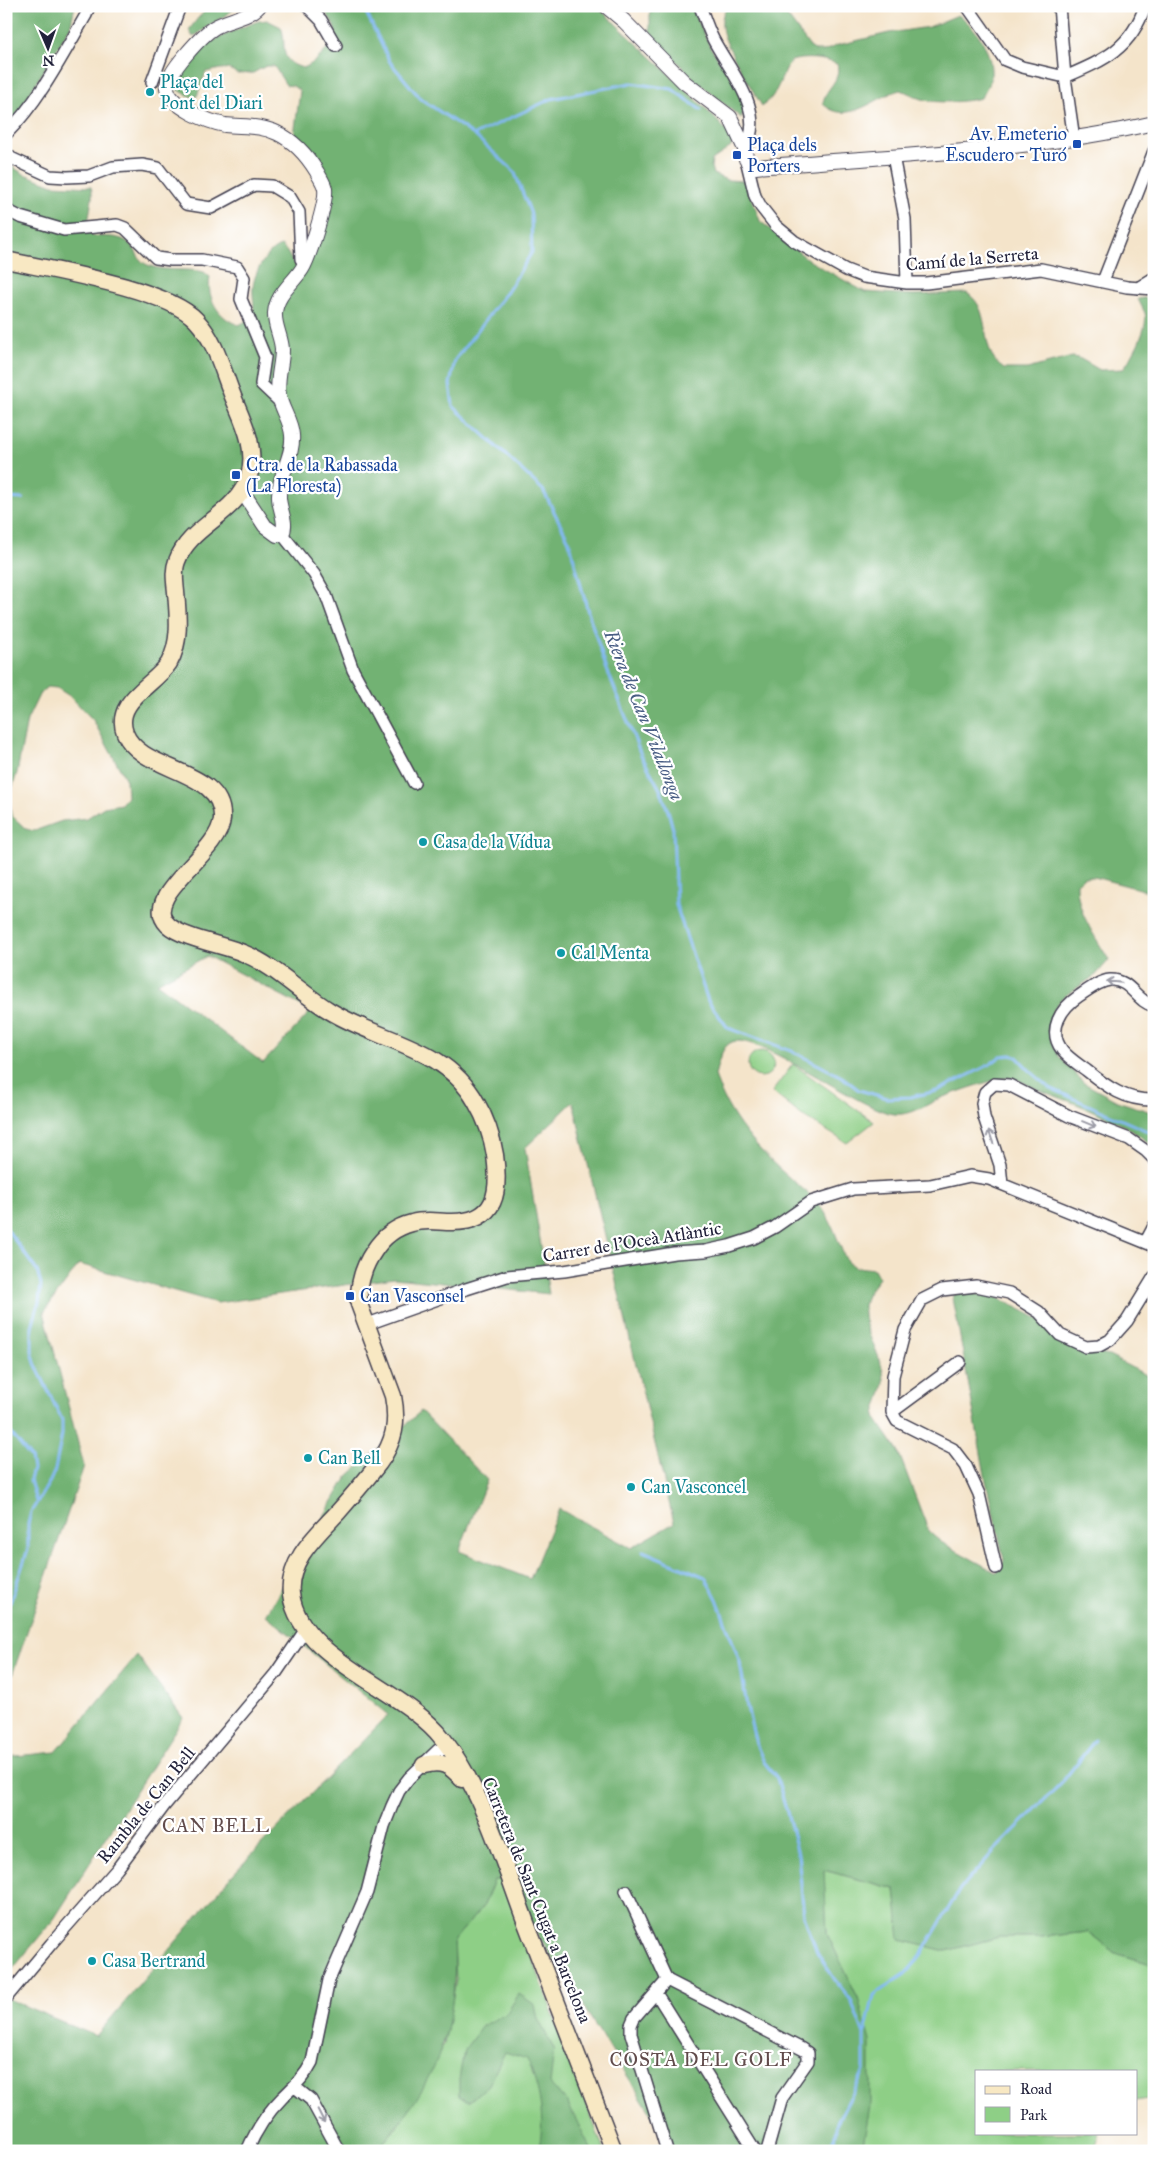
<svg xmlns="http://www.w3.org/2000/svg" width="1160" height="2157" font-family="'IM FELL Great Primer',serif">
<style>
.green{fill:#8ecf86;stroke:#587860}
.forest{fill:#72b273;stroke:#4a6a57;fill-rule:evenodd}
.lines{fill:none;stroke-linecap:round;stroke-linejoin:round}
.stream{stroke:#83b9f2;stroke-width:3}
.minor-casing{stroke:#423f50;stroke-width:14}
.tertiary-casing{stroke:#423f50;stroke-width:16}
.secondary-casing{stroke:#423f50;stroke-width:19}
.minor{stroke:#fff;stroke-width:11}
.tertiary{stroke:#fff;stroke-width:14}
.secondary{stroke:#f8e8c3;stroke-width:16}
.oneway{stroke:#9c9ca7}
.culture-dot{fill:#0f9aa8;stroke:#fff;stroke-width:2}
.transit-dot{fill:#1a4fb4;stroke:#fff;stroke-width:2}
.labels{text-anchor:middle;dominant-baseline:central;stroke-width:4.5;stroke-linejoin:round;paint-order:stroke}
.culture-label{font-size:18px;fill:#0d838f;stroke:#fff;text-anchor:start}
.transit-label{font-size:18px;fill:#164399;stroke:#fff;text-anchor:start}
.street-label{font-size:18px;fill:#22223b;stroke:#fff}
.water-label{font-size:19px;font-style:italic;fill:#495e84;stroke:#fff}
.neighbourhood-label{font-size:19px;letter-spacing:1px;fill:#614b4b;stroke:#fff}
</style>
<rect width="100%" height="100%" fill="#fff"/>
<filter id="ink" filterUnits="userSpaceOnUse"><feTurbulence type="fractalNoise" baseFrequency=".02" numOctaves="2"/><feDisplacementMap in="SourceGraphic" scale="10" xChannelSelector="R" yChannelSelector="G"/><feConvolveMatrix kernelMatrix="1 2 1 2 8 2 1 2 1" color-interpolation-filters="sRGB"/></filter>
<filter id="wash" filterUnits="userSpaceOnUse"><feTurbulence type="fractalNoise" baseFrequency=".0096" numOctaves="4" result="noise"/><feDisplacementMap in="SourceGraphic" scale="20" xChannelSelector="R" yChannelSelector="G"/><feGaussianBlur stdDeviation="1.12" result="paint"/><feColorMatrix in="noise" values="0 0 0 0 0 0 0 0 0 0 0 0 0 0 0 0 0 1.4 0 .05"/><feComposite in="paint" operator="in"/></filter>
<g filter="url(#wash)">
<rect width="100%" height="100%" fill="#f4e4ca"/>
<!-- green -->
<path class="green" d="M748 1064a13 13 0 1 1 26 0a13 13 0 1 1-26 0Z
M793,1064L874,1122L847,1143L801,1115L772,1092Z
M823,1870L895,1889L901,1940L946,1951L999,1937H1041L1088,1932L1115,1953L1151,1964L1154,1962V2098L1136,2101V2071H976V2133H1100L1094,2151H862L858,1998L827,1934Z
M503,1879L604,2151H376L397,2127L444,2045L456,1980L454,1940L484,1905L494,1880Z"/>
<!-- forest -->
<path class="forest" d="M6,6H75L70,28L66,34L19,111L6,127Z
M210,6H239L193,37L189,30L198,18Z
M320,6H593L601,10L701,104L729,133L732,139L731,147L712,160L711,167L713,174L727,180L746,181L760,221L810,261L865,292L913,295L967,293C994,310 977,352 1004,369H1027L1072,357L1079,358L1100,370L1123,369C1132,357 1149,328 1145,313C1143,308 1140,304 1138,299L1154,296V893L1094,877H1084L1077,883C1076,911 1095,936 1109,960L1096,975L1062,998L1057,1005L1052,1013L1051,1040L1059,1057L1084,1083L1117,1101L1154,1113V1147C1121,1119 1079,1105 1039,1090C1030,1086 1017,1078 1007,1078C997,1078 960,1091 949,1095C929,1101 912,1119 889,1113C856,1106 756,1032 732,1042C721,1046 718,1065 715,1075C726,1115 760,1153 791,1179C803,1189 815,1198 824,1211C835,1227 839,1247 848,1263L856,1267L874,1269L879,1278C874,1285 867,1292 865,1301C858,1327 883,1353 884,1380C884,1392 876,1405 875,1417L898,1451L929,1532L941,1542L997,1573L1004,1560L986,1481L953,1298L955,1293H971L999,1298L1039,1319L1075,1349L1109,1356L1154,1379V1962L1151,1964L1115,1953L1088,1932L1041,1937H999L946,1951L900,1940L895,1889L824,1870L827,1934L858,1998L870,2041V2105L862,2151H675L503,1880H494L484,1905L454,1940C459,2030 435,2085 376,2151H321L312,2147H237L235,2151H6V1998L96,2036L234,1873L388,1715L266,1615L347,1477L421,1411L487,1480L459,1551L530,1579L559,1509L631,1548L674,1523L573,1102L525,1148L549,1294L394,1278L217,1303L79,1264L44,1312L84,1466L6,1693V163L24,174L53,185L91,187C96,203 82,221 93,236C104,237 121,235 130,244C139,252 136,261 150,266C167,272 187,268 204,272L210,277C206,298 219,319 239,325C245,322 251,318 253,311C255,304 252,295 253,287C254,273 267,250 281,246C290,252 290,262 299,269L329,202L294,135L300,91L293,86L286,85L274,66H266L253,73L237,74C226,65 219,70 206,72L197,96L194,98L176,89C174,78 192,54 202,47C211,41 248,24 259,21L267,20L281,27C288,44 276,61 303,68C315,64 336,44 335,30C334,21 325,13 320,6ZM47,687L57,688L71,697L93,720L126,780L127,797L121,804L104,807L87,818L62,821L34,831L26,829L12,816L9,798L17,773L27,720L40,693ZM207,956L311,1011L263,1063L157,983Z
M650,6H691L711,48L740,90L744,111L741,118L694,79L650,33Z
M729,6H780L810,47L816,51H824L838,45L889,33L929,27L958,15C977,27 993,53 991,76C990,84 984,91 981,98C966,102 937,104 922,99C915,97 908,92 900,90C876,96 848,127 823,104C824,88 842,82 837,64C823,58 805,57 791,61C780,76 778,97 762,106C750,86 732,57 724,36C721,26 720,13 729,6Z
M137,1655L183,1718L54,1919L6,1977V1757L56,1752Z
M519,1994L535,2005L538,2019L554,2049L550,2084L567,2102L592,2151H538C546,2119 540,2089 527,2059L505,2052L489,2085L468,2102L459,2096V2080L464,2050L482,2026L506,2014Z"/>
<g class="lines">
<!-- stream -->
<path class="stream" d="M363,6L390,62L421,99L474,135L514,171L531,214L532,252L509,289L455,360L450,384L453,406L543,490L569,541L588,612L606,667L641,755L661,791L669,814L673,829L676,905L708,1001L728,1028L794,1052L842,1077L859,1090L887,1098L910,1097L937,1091L989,1065L1001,1056L1011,1055L1017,1057L1032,1073L1050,1088L1154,1134
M474,135L551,99L631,83L672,89L701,110
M6,498L23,499
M6,1228L37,1271L41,1284L39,1302L32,1327V1351L35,1363L62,1420V1434L55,1470L50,1481L31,1512L28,1524V1549L6,1615
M6,1427L31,1458L33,1469L30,1480L36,1501
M643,1551L705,1577L716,1597L740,1662L747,1707L756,1744L764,1762L777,1778L787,1812L798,1854L804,1916L817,1952L835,1980L851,2000L864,2035V2071L837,2123L832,2151
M865,2033L874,1995L905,1974L918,1960L960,1889L993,1852L1063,1781L1095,1740"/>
</g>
</g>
<g filter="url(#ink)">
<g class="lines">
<defs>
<path id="minor" d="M307,6L321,20L336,46
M700,6C704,17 708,29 713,39C730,72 767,110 745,149
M967,6L1005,60L1022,67L1065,77
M1059,6L1065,77L1074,139
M1065,77C1104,60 1131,49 1145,6
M152,82L180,6
M6,134C40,100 62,56 86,15L89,6
M6,153L11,158L50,176L67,177L89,176L113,167L142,165L158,168L186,204L211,208L254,185L272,186L290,197L299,212L301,259L305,265
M893,156L905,219L907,283
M746,159L755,196L761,207L776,226L794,241L846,270L864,277L907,283H926L1041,269L1127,287L1154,289
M6,210L20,217L64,230L117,225L125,228L156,258L171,260H202L237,267L244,278L241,299L265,357L261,384L280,402
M1103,281L1154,151
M1138,288L1154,278
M282,534L314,574L326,595L353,670L414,783
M1154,1006C1136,1002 1131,979 1110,980C1099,981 1088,990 1079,996C1061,1008 1047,1030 1062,1050C1068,1058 1078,1064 1086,1070C1107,1087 1126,1101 1154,1100
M1002,1184L1000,1165L984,1117L982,1103L985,1092L994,1084L1009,1085L1069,1116L1129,1139L1146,1151L1154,1159
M1146,1241L1154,1226
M365,1325L463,1290L507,1276L564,1271L674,1253L705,1251L729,1246L754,1238L775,1227L811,1202L853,1189L930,1185L970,1176L989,1179L1154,1246
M892,1412L960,1362
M996,1568L979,1494L966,1466L953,1449L897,1421L892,1412L893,1376L905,1330L922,1300L942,1290L976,1286L1009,1293L1039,1312L1060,1335L1086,1347L1099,1346L1110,1340L1127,1321L1154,1277
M626,1891L667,1980L802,2049L808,2053V2061L782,2098L767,2151
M656,1993L755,2151
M6,1998L51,1944L117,1869L164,1806L276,1673L306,1629
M295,2087L311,2100L339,2151
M247,2151C255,2132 267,2113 282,2098C294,2086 304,2078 312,2062L329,1980L367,1892L384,1826L392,1806L399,1791L409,1778L438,1750L451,1749
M667,2151L631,2034V2025L634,2018L667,1980"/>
<path id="tertiary" d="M606,6L624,21L684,82L730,117L745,149L746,159L750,165L756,167C889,155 1023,153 1154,123
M242,491L265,526L277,535L282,534C288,523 279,509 279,497C278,476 294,456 292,435C291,420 281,409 279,395C276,380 282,365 282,350C282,338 274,326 275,313C276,295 293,283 302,269C309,258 327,202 325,189C324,183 320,178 317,172C308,157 294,141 277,133C261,125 242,127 225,125C209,122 170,107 167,88C165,74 203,34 215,27C229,19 248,18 259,6"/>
<path id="secondary" d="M6,260C51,270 166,288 196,320C216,341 223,372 234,399C244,423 257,449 249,476C237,515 190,525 177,561C173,571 175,581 176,592C178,616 181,642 169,663C155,685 113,701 125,733C140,773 225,768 222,819C219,855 139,896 168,925C182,938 224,945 243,953C276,966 300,993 330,1011C381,1042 445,1046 476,1102C486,1119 492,1136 495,1155C500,1192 497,1222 452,1222C438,1222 425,1219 412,1223C396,1227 383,1237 374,1251C363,1267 358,1284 359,1304L393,1396C398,1422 395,1441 379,1463C366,1480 353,1495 339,1511C319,1533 287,1560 291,1594C300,1661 403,1687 443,1739C482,1789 504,1864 526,1923C555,1999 585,2075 614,2151
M424,1765C442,1760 450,1765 462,1779"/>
</defs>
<!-- minor casing -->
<use href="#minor" class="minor-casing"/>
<!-- tertiary casing -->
<use href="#tertiary" class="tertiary-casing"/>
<!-- secondary casing -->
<use href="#secondary" class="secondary-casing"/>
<!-- minor -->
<use href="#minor" class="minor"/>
<!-- tertiary -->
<use href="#tertiary" class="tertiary"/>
<!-- secondary -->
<use href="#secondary" class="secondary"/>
</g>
<!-- one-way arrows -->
<defs><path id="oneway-shaft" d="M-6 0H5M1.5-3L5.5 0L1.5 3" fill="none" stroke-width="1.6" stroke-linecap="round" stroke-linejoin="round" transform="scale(1.25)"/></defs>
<g class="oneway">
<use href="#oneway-shaft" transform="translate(1114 982) rotate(-174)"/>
<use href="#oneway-shaft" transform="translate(1089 1124) rotate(22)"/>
<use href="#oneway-shaft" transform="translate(991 1137) rotate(-109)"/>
<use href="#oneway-shaft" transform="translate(321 2116) rotate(63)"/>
</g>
</g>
<!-- markers -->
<g class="culture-dot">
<circle cx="150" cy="92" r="5"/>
<circle cx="423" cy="842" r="5"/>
<circle cx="561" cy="953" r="5"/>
<circle cx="308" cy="1458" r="5"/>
<circle cx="631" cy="1487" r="5"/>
<circle cx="92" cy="1961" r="5"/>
</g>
<g class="transit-dot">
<rect x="1072" y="139" width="10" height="10" rx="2.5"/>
<rect x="732" y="150" width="10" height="10" rx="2.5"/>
<rect x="231" y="470" width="10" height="10" rx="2.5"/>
<rect x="345" y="1291" width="10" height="10" rx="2.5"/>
</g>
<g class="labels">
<!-- culture labels -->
<g class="culture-label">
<text x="160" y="82">Plaça del<tspan x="160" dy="21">Pont del Diari</tspan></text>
<text x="433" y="842">Casa de la Vídua</text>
<text x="571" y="953">Cal Menta</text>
<text x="318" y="1458">Can Bell</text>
<text x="641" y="1487">Can Vasconcel</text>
<text x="102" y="1961">Casa Bertrand</text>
</g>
<!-- transit labels -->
<g class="transit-label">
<text x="1067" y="134" text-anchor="end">Av. Emeterio<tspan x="1067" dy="21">Escudero - Turó</tspan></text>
<text x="747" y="145">Plaça dels<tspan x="747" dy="21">Porters</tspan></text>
<text x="246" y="465">Ctra. de la Rabassada<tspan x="246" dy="21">(La Floresta)</tspan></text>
<text x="360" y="1296">Can Vasconsel</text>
</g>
<!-- street labels -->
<g class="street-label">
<text transform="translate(972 259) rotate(-5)">Camí de la Serreta</text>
<text transform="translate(632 1242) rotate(-9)">Carrer de l'Oceà Atlàntic</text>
<text transform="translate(146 1805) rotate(-51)">Rambla de Can Bell</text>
<text transform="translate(537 1900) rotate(68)">Carretera de Sant Cugat a Barcelona</text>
</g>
<!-- water labels -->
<g class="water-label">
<text transform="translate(644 715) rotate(68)">Riera de Can Vilallonga</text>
</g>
<!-- neighbourhood labels -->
<g class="neighbourhood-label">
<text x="216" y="1825">CAN BELL</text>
<text x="701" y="2059">COSTA DEL GOLF</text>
</g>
</g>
<!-- margin -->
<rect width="1160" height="2157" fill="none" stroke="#fff" stroke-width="25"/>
<!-- legend -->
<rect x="975" y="2070" width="162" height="65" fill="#ffffff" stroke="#a7a7b1"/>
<rect x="985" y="2086" width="25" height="8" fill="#f8e8c3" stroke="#a7a7b1"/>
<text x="1020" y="2094" font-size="15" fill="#22223b">Road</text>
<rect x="985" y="2107" width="25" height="15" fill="#8ecf86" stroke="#a7a7b1"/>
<text x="1020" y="2120" font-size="15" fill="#22223b">Park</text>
<!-- north arrow -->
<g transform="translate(48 48) rotate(178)" stroke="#ffffff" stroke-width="4" paint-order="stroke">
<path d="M0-4L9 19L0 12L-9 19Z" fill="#22223b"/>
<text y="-8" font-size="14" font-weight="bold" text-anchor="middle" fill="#22223b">N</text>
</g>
</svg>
